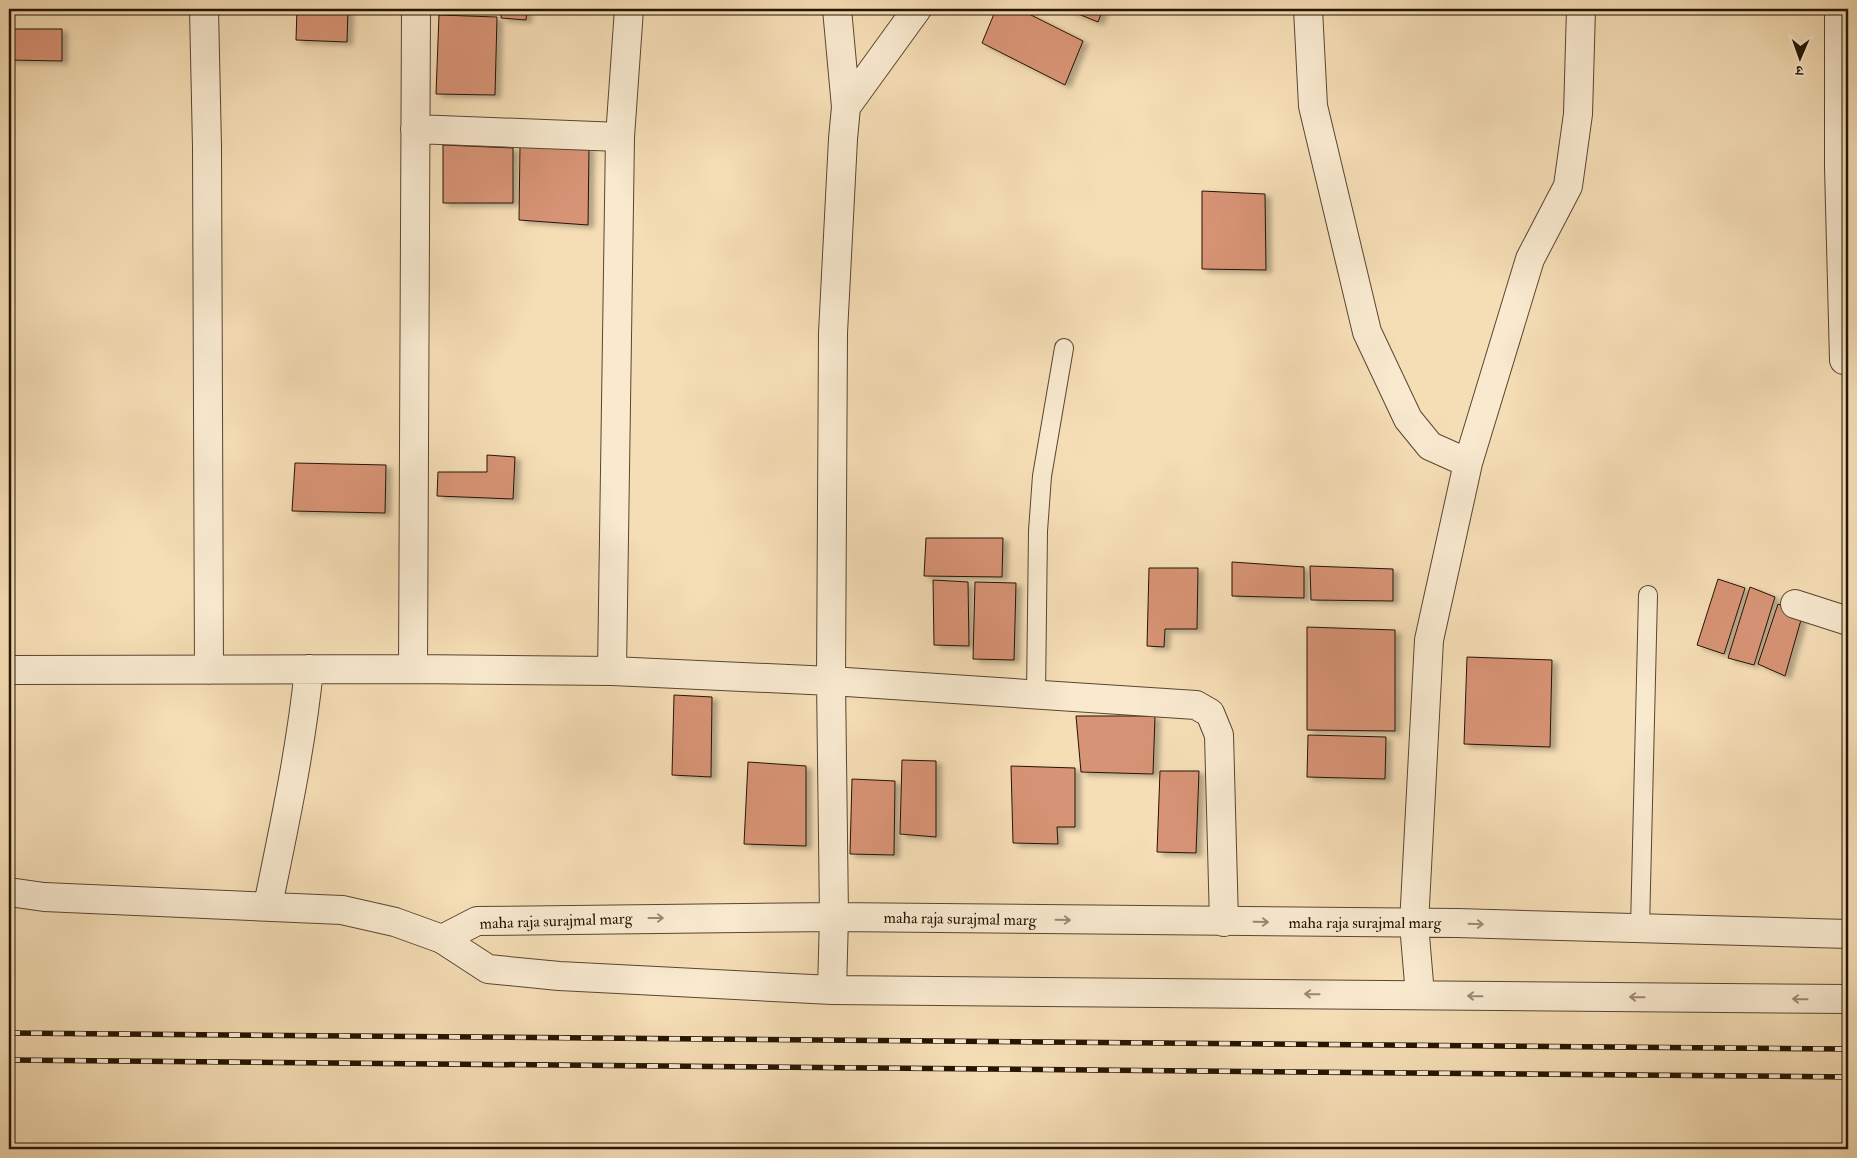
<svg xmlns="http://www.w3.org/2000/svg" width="1857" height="1158" font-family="'IM FELL Double Pica','Noto Serif Devanagari',serif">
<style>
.building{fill:#d79375;stroke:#251403;filter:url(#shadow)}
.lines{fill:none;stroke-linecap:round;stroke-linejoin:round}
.service-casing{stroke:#594630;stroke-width:20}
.minor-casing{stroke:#594630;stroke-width:30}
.tertiary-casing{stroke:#594630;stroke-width:30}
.service{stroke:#f8e9cf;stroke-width:18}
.minor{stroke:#f8e9cf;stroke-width:28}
.tertiary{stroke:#f8e9cf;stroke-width:28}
.rail-casing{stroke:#251403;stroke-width:5.5}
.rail{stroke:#f8e9cf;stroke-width:4;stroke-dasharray:11;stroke-linecap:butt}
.oneway{stroke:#998973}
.labels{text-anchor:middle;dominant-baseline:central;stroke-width:4;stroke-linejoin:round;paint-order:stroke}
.street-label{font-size:16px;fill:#251403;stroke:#f8e9cf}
</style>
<defs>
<filter id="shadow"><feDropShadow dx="5.5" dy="3" stdDeviation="2.5" flood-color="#0004"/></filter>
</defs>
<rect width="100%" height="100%" fill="#f5ddb5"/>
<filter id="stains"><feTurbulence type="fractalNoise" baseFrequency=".004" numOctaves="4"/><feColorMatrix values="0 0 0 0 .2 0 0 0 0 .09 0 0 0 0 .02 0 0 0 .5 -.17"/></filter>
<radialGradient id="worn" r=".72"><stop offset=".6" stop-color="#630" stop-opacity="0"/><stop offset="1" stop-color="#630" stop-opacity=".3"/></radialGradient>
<!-- building -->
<path class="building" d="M297,9H348L347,42L296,40Z
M501,9H527L526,20L501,18Z
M996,9H1019L1083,41L1065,85L982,43Z
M1066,9H1103L1098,22Z
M439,15L497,17L495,95L436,94Z
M9,29H62V61L9,60Z
M443,145L513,148V203H443Z
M520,145L589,147L588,225L519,220Z
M1202,191L1265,194L1266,270L1202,269Z
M487,455L515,457L513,499L437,496L438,472H487Z
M295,463L386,465L385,513L292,511Z
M926,538H1003L1002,577L924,576Z
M1232,562L1304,567V598L1232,596Z
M1310,566L1393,569V601L1311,600Z
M1149,568H1198L1197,629H1165L1164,647L1147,646Z
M1718,579L1745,588L1724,654L1697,645Z
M933,580L968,582L969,646L934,645Z
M975,582L1016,583L1014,660L973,659Z
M1750,587L1775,597L1754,665L1728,658Z
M1778,604L1803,613L1785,676L1758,664Z
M1307,627L1395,630V731L1307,730Z
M1467,657L1552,660L1550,747L1464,744Z
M674,695L712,697L711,777L672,775Z
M1076,716H1155L1153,774L1081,772Z
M1308,735L1386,737L1385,779L1307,777Z
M902,760L936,761V837L900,834Z
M748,762L806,766V846L744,844Z
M1011,766L1075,768V827H1057L1058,844L1013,843Z
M1160,771H1199L1196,853L1157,852Z
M852,779L895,781L894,855L850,854Z"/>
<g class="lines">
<defs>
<path id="service" d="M1036,694L1038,531L1042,476L1064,348
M1640,928L1648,595"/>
<path id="minor" d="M204,9L207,147L209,670
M416,9L413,669L612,671L831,681L1196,705L1210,713L1219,735L1224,922
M837,9L846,107
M1308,9L1313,106L1367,332L1408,419L1430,446L1468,463
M1839,9V167H1848
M415,129L620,137
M1839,167L1844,360
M1795,604L1848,621
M9,670L413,669
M612,671L620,137L629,9
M9,892L44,897L342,910L395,922L442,939
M268,905C284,827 301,749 309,669
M834,917L831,681L833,333L843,139L846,107L917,9
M1414,924L1429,640L1468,463L1530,259L1568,186L1578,114L1581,9"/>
<path id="tertiary" d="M1414,924L1420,995
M1848,934L1457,923L834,917L477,921L442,939L488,969L559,976L832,990L1848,999
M832,990L834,917"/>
</defs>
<!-- service casing -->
<use href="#service" class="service-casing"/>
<!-- minor casing -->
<use href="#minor" class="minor-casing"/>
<!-- tertiary casing -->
<use href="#tertiary" class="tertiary-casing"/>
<!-- service -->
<use href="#service" class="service"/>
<!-- minor -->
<use href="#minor" class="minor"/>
<!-- tertiary -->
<use href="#tertiary" class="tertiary"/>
<defs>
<path id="rail" d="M9,1033L1848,1049
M9,1060L1848,1077"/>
</defs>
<!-- rail casing -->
<use href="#rail" class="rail-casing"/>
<!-- rail -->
<use href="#rail" class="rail"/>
</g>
<!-- one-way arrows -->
<defs><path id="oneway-shaft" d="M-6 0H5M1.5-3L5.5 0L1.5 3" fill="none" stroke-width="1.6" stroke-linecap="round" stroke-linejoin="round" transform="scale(1.25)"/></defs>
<g class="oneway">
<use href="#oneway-shaft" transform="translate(656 918)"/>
<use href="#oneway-shaft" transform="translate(1063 920) rotate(1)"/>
<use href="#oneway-shaft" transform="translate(1261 922) rotate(1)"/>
<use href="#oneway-shaft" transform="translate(1476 924) rotate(2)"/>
<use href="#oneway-shaft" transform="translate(1312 994) rotate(-179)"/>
<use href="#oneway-shaft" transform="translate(1475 996) rotate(-179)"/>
<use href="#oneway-shaft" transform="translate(1637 997) rotate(-179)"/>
<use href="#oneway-shaft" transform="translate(1800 999) rotate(-179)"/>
</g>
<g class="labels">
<!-- street labels -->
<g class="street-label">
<text transform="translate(960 919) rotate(1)">maha raja surajmal marg</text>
<text transform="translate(556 921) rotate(-2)">maha raja surajmal marg</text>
<text x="1365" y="923">maha raja surajmal marg</text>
</g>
</g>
<!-- margin -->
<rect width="1857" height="1158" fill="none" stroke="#f5ddb5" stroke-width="30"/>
<rect x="10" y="10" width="1837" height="1138" fill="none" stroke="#251403" stroke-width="2.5"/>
<rect x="15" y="15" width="1827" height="1128" fill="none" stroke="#251403"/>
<!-- north arrow -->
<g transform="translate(1800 58) rotate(182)" stroke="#f8e9cf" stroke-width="4" paint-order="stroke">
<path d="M0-4L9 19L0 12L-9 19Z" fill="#251403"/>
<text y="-8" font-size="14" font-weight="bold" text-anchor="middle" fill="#251403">उ</text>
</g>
<rect width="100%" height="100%" filter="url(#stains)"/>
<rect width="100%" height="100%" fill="url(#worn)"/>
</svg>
